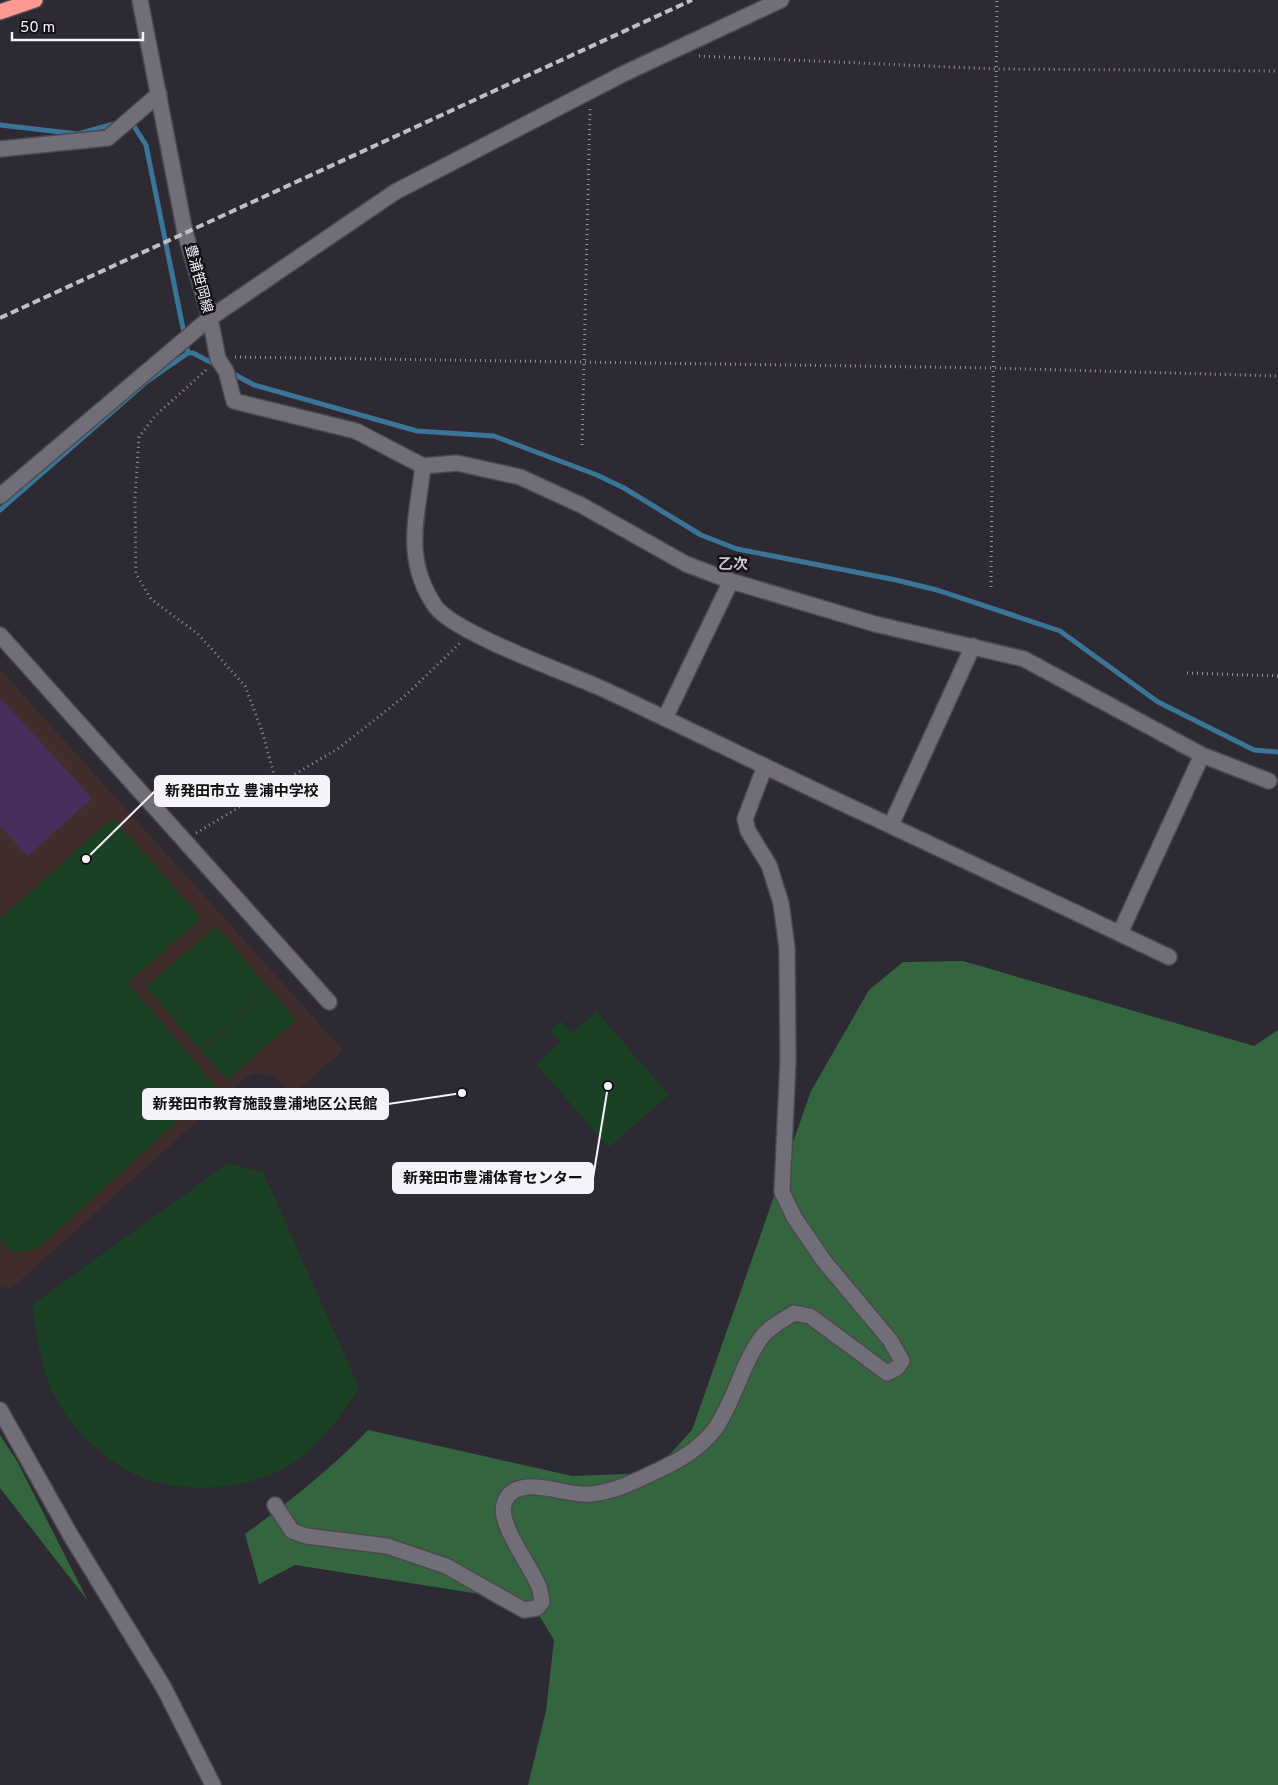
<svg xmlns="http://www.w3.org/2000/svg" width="1278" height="1785" font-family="Overpass,'Noto Sans JP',sans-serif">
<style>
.education{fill:#422d2d}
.green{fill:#1a4124}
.forest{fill:#33653f}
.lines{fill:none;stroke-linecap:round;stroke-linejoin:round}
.stream{stroke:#3a7497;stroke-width:5}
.building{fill:#462f5d}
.street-casing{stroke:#4c494f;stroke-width:18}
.secondary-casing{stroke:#4c494f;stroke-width:18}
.highway-casing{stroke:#4c494f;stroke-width:18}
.path{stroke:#959199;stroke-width:3;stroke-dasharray:1 4;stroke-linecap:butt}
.street{stroke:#726e78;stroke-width:15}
.secondary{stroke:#726e78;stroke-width:15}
.highway{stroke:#fc9993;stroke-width:15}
.rail{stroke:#c0bdc4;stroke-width:4;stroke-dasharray:8 4;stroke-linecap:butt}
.labels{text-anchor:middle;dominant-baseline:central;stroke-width:5;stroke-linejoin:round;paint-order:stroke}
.street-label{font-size:14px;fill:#f5f2f8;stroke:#151317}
.neighbourhood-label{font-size:15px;font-weight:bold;fill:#cbc6d1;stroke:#151317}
.leader{fill:none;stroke:#f5f2f8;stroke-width:2}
.callout-dot{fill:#f5f2f8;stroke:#151317;stroke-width:2}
.callout{fill:#f5f2f8;stroke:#f5f2f8;stroke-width:2}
.callout-label{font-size:15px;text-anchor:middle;font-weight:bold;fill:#111}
</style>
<rect width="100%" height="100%" fill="#2e2a33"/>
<!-- education -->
<path class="education" d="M0,669L343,1050L292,1095L276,1077L257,1073L246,1077L12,1288L0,1287Z"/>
<!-- green -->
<path class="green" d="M113,818L201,918L128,983L216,1086L36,1250L11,1252L0,1239V919Z
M216,926L269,989L200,1049L173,1019L239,960L173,1018L146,987Z
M270,989L296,1020L227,1080L201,1050Z
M597,1012L669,1095L609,1147L536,1064L561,1042L550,1030L561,1021L572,1033Z
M228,1163L263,1172L359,1388C338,1419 312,1458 275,1473C237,1490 190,1492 149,1480C112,1469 69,1428 53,1393C40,1366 37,1334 32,1305Z"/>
<!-- forest -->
<path class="forest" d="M963,961L1254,1046L1278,1030V1785H528L546,1711L554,1640L531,1602L295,1565L259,1584L245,1534C289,1502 331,1469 368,1430L572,1476L628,1474L648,1471L660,1465L692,1430L811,1091L869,990L903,962Z
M0,1435L17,1461L88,1601L0,1488Z"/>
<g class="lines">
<!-- stream -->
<path class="stream" d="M130,120L146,145L188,353
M0,125L78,134L117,123
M230,372L254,385L417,431L494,436L597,475L624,488L701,535L737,549L896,580L937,590L1060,631L1158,702L1254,750L1278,752
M0,510L146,382L188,353H193L218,366"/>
</g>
<!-- building -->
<path class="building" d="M0,698L92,798L28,856L0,826Z"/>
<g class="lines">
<defs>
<path id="street" d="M0,149L108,138L159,94
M210,318L218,359L226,371L234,401L356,431L423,466L457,463L520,477L581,505L686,564L731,581L875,624L1024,659L1202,755L1269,781
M423,466C417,518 403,559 435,606C454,633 567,673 603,689C691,730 779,774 868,815C968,862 1069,909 1169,957
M665,718L731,581
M891,825L973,646
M1120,933L1202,755
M275,1505L292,1531L306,1536L387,1546L446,1566L524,1610L537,1608L542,1602C541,1597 541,1592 539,1587C532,1567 495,1522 505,1501C518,1472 566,1497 590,1494C615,1492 638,1480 661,1469C682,1459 700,1448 715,1429C735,1401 741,1365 761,1338C769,1327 783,1320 794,1313L810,1316L887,1373L897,1368L902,1361L890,1340L824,1261L794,1217L782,1192L788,1060L787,948L781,903L769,865L748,831L745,819L765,766"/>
<path id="secondary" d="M210,318L395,192L623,74L781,0
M0,496L210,318L185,232L140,0
M0,635L329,1002
M0,1410L71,1536L164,1688L213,1785"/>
<path id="highway" d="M0,12L35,0"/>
</defs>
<!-- street casing -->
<use href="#street" class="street-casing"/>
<!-- secondary casing -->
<use href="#secondary" class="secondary-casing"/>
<!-- highway casing -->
<use href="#highway" class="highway-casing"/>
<!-- path -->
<path class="path" d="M699,56L997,69L1278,71
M235,357L992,368L1278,376
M206,370L155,416L139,437L135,498L136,574L151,599L198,634L245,686L262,731L277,785
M582,445L590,109
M991,587L997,0
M1187,673L1278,676
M196,833L339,748L406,695L460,643"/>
<!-- street -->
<use href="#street" class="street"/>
<!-- secondary -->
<use href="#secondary" class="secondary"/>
<!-- highway -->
<use href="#highway" class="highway"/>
<!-- rail -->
<path class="rail" d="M0,318L692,0"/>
</g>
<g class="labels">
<!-- street labels -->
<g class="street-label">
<text transform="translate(198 279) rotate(75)">豊浦笹岡線</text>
</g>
<!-- neighbourhood labels -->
<g class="neighbourhood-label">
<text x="733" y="565">乙次</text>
</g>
</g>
<!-- callouts -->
<path class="leader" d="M86 859L155 791M462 1093L388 1104M608 1086L593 1178"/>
<g class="callout-dot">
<circle cx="86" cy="859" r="5"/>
<circle cx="462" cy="1093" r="5"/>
<circle cx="608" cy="1086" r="5"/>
</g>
<g class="callout">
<rect x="155" y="776" width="174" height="30" rx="5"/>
<rect x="143" y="1089" width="245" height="30" rx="5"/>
<rect x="393" y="1163" width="200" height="30" rx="5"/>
</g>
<g class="callout-label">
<text x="242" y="796">新発田市立 豊浦中学校</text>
<text x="265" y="1109">新発田市教育施設豊浦地区公民館</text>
<text x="493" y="1183">新発田市豊浦体育センター</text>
</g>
<!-- scale -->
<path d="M12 32v8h131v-8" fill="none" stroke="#f5f2f8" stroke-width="2.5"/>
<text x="20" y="32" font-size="15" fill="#f5f2f8" stroke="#151317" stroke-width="4" paint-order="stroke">50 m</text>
</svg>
